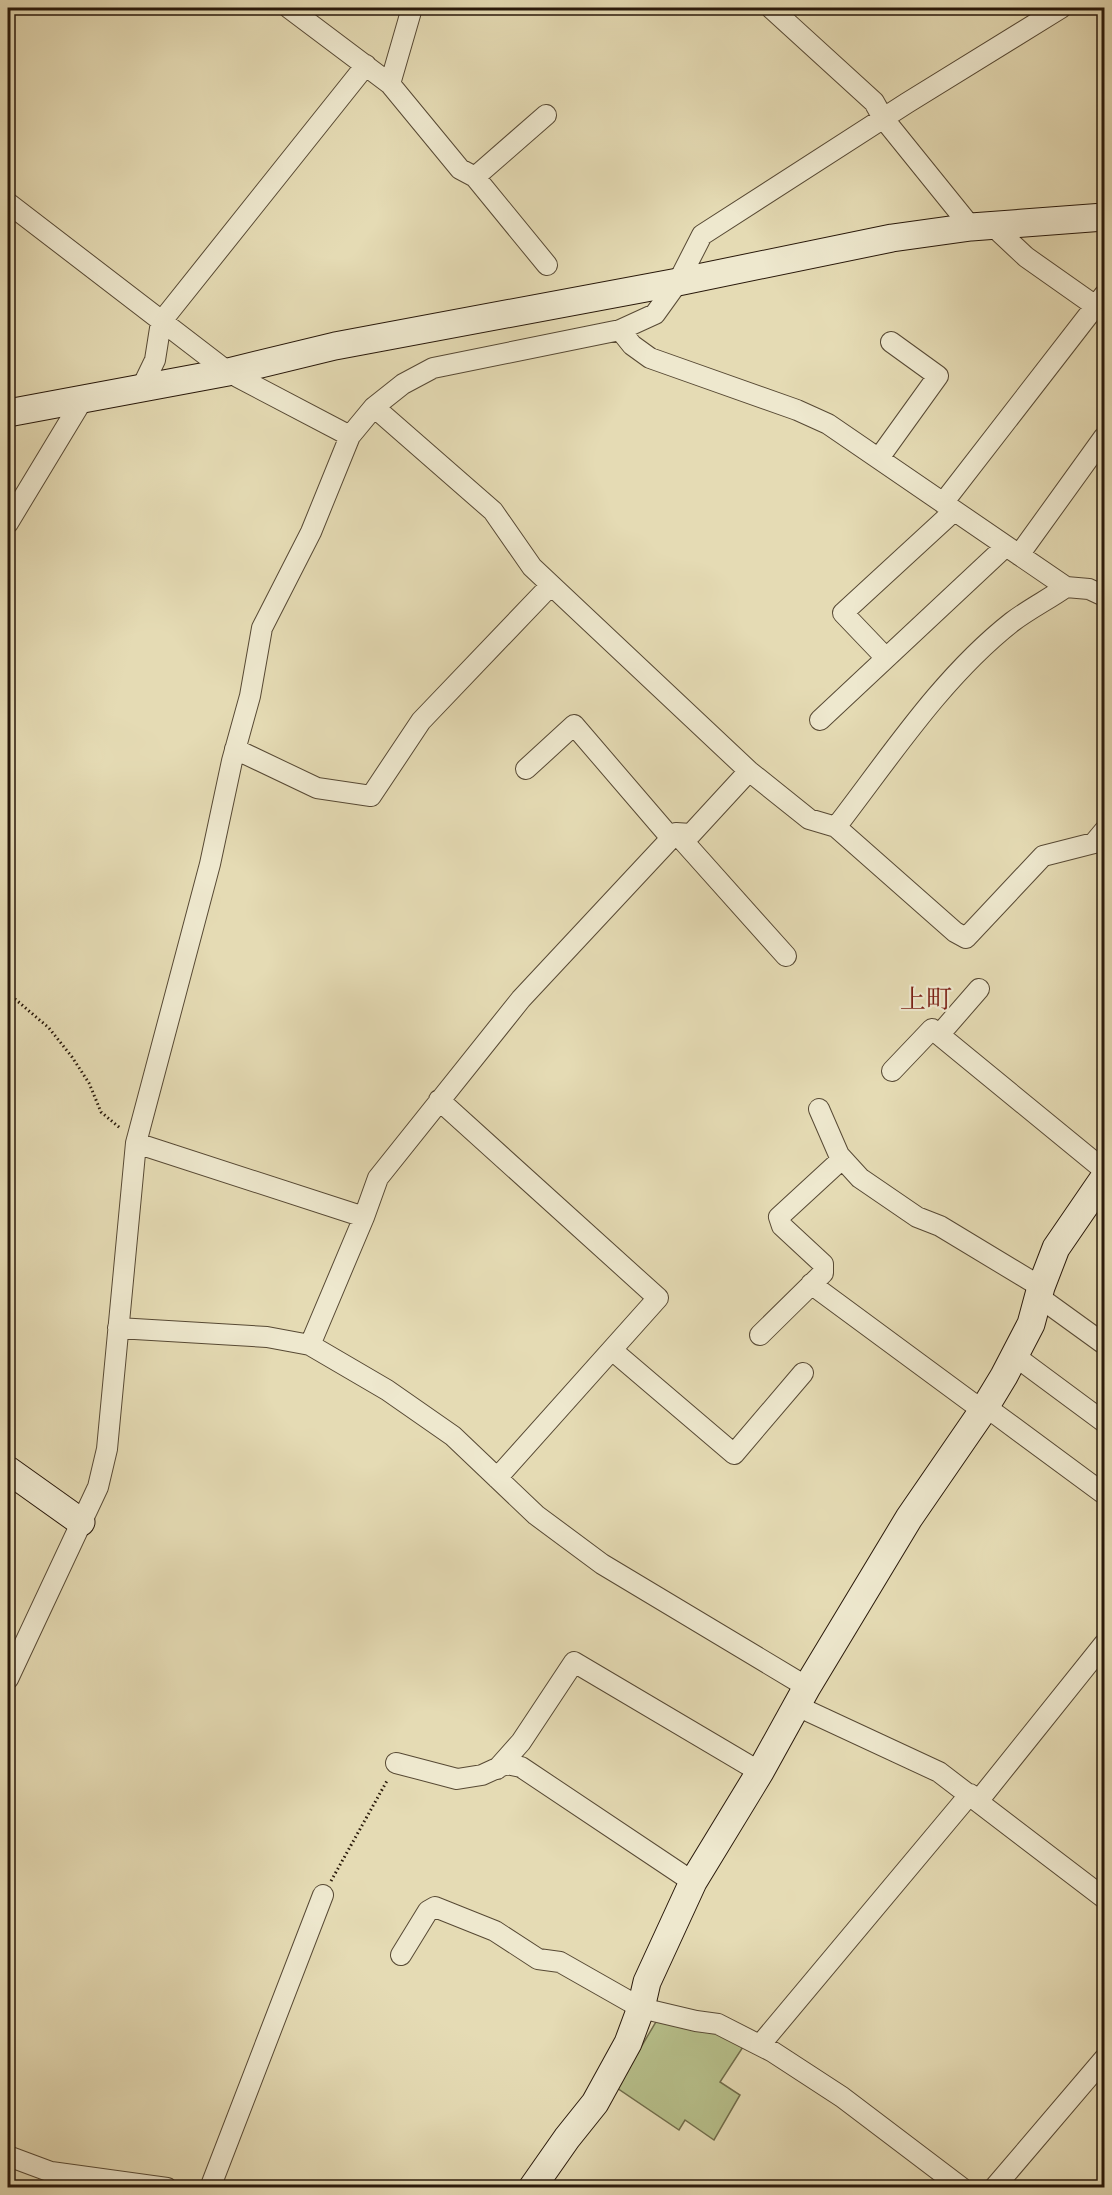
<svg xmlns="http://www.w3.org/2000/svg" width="1112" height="2195" font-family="'IM FELL Great Primer','Noto Serif JP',serif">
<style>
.green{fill:#b7c08b;stroke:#706c4a;stroke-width:1.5}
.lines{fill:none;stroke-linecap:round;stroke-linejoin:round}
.street-casing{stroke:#574934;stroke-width:22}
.secondary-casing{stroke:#28180a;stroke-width:29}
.path{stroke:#28180a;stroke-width:3;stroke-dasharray:1.5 3;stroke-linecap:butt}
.street{stroke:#eee8ce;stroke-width:20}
.secondary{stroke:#eee8ce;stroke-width:27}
.labels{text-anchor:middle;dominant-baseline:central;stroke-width:4.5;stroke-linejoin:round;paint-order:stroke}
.quarter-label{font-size:26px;fill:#7a1f14;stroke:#eee8ce}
</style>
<rect width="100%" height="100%" fill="#e5dbb4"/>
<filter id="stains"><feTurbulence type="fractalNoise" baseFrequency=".00333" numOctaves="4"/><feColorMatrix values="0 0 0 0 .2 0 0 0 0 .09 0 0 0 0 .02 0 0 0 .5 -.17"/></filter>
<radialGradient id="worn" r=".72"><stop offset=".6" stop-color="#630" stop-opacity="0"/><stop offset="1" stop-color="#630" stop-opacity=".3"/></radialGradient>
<!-- green -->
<path class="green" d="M657,2020L722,2033L743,2047L720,2082L740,2095L714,2140L685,2120L679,2130L617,2088Z"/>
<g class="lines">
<defs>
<path id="street" d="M289,8L390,84L460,169L475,177L547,265
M771,8L874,102L883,118L971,227
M390,84L412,8
M475,177L546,115
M8,203L228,372L350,436
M994,227L1026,257L1104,312
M620,330L632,345L650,358L797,410L828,424L1066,587L1089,589L1104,596
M141,389L155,360L161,322L366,65
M374,407L493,511L532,567L749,771L809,819L836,827L955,932L966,938L1043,856L1094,843L1104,831
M879,458L938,376L891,342
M943,503L1104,295
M8,523L83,399
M1019,555L1104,437
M886,658L843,613L954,511
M820,720L1006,546
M235,749L317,788L371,796L421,721L551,585
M526,769L574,725L671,838
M836,827C890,757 942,677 1012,622C1029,609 1049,599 1066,587
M676,833L786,956
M939,1035L979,989
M892,1071L932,1029L1104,1170
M439,1100L658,1298L497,1478
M819,1109L839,1155L860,1178L917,1217L940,1226L1041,1287
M136,1143L364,1217
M811,1284L971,1402L997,1415L1104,1494
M1039,1297L1104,1344
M118,1328L267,1337L310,1345L387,1390L453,1436L536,1515L602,1564L807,1687
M760,1335L823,1273V1264L782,1226L779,1217L842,1159
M310,1345L364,1217L378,1178L521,999L676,833L691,834L749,771
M612,1350L734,1454L803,1373
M1015,1356L1104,1422
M8,1679L98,1487L107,1449L136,1143L210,864L232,761L250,696L262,628L311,532L350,436L374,407L403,384L433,368L620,330L655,314L678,282L702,235L907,103L1061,8
M797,1706L939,1772L1104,1898
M396,1763L457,1779L482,1775L506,1764L521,1767L693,1882
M497,1769L521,1742L574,1662L760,1772
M979,1800L1104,1644
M401,1955L428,1911L435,1907L495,1931L538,1959L560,1962L641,2008L696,2021L718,2024L773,2052L842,2097L962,2188
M760,2045L970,1794
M8,2156L51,2172L167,2188
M210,2188L323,1895
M994,2188L1104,2059"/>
<path id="secondary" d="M8,413L228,372L335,346L678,282L892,238L971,227L1104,217
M8,1470L81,1522
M532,2188L567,2138L595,2103L628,2043L641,2008L647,1982L693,1882L760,1772L807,1687L909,1518L984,1409L1004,1376L1031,1324L1041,1287L1056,1248L1104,1178"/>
</defs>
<!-- street casing -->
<use href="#street" class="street-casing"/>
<!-- secondary casing -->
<use href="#secondary" class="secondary-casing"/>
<!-- path -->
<path class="path" d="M8,993L49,1028L72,1057L89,1083L101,1112L120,1128
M331,1881L388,1779"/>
<!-- street -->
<use href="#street" class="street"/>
<!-- secondary -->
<use href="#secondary" class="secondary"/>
</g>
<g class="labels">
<!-- quarter labels -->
<g class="quarter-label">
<text x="926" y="999">上町</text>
</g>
</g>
<!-- margin -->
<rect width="1112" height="2195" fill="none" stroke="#e5dbb4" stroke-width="30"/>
<rect x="9" y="9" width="1094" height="2177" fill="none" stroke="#28180a" stroke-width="3"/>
<rect x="15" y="15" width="1082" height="2165" fill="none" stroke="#28180a" stroke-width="1.5"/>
<rect width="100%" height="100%" filter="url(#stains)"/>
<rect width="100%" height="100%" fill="url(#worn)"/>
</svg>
